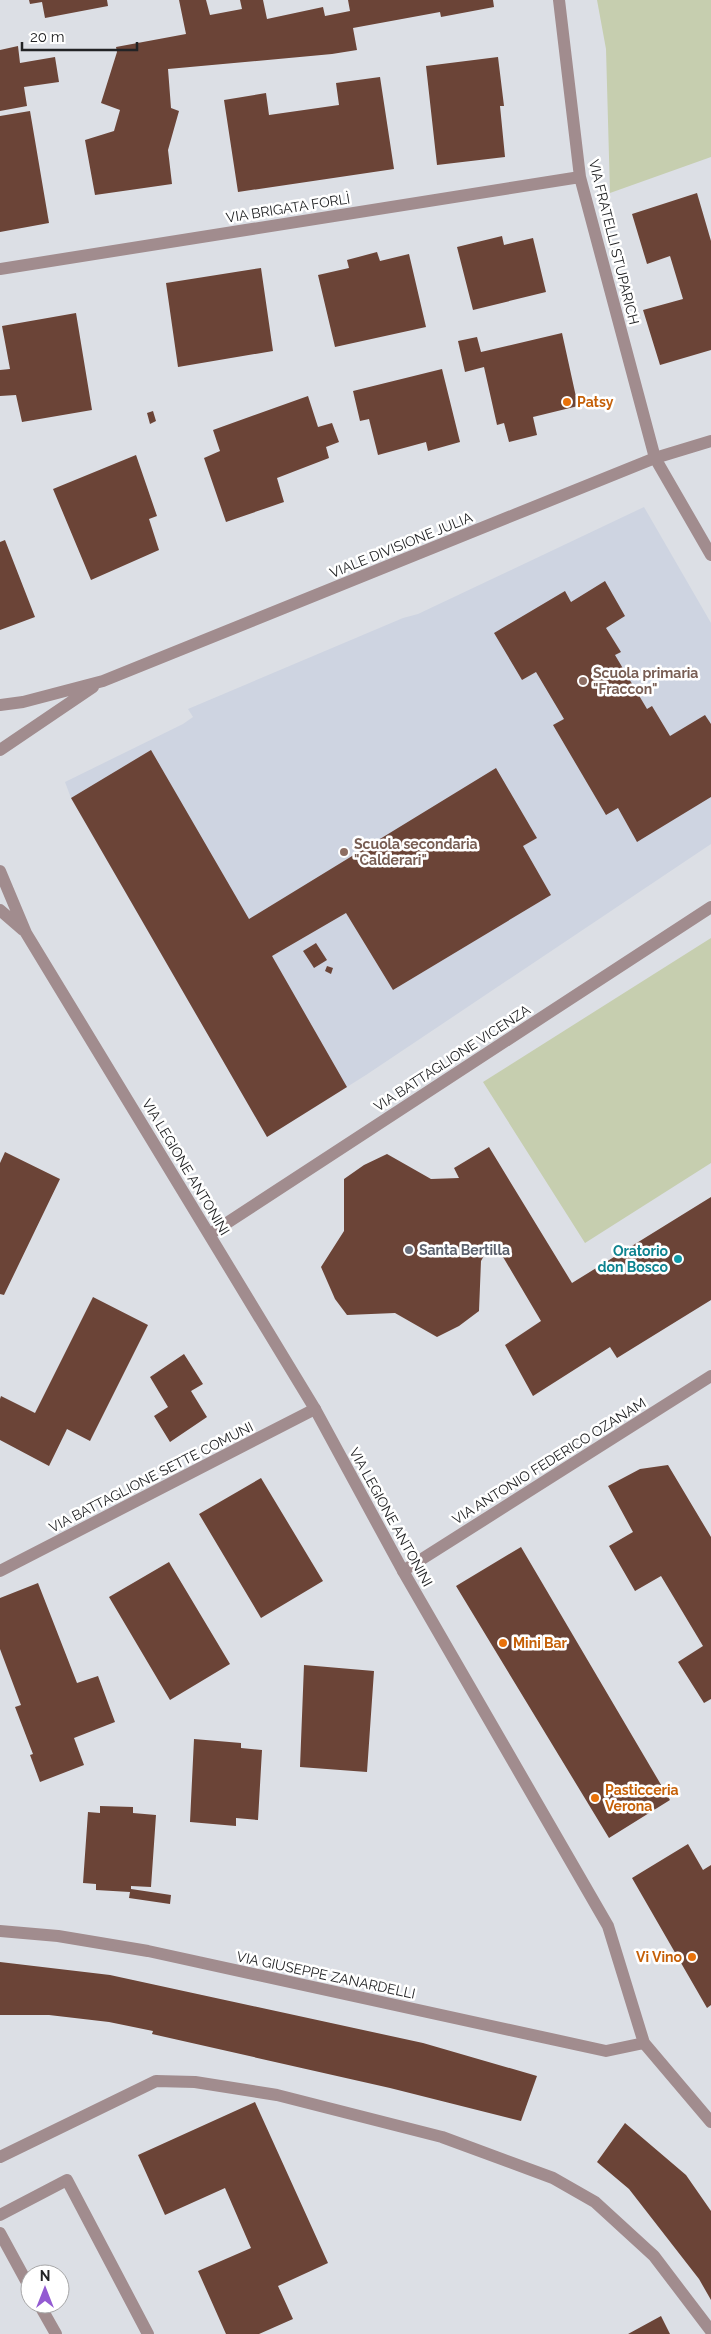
<svg xmlns="http://www.w3.org/2000/svg" width="711" height="2334" font-family="Raleway,sans-serif">
<style>
.built{fill:#ced4e1}
.green{fill:#c6ceaf}
.building{fill:#6b4437}
.lines{fill:none;stroke-linecap:round;stroke-linejoin:round}
.service{stroke:#a18c8e;stroke-width:12}
.minor{stroke:#a18c8e;stroke-width:12}
.tertiary{stroke:#a18c8e;stroke-width:12}
.food-dot{fill:#e8710a;stroke:#fff;stroke-width:2}
.education-dot{fill:#8d6e63;stroke:#fff;stroke-width:2}
.worship-dot{fill:#6b7280;stroke:#fff;stroke-width:2}
.culture-dot{fill:#0f9aa8;stroke:#fff;stroke-width:2}
.labels{text-anchor:middle;dominant-baseline:central;stroke-width:5;stroke-linejoin:round;paint-order:stroke}
.street-label{font-size:14px;fill:#222325;stroke:#fff}
.food-label{font-size:14px;font-weight:bold;fill:#c56008;stroke:#fff;text-anchor:start}
.education-label{font-size:14px;font-weight:bold;fill:#785e54;stroke:#fff;text-anchor:start}
.worship-label{font-size:14px;font-weight:bold;fill:#5b616d;stroke:#fff;text-anchor:start}
.culture-label{font-size:14px;font-weight:bold;fill:#0d838f;stroke:#fff;text-anchor:end}
</style>
<rect width="100%" height="100%" fill="#dcdfe5"/>
<!-- built -->
<path class="built" d="M644,507L711,623V844L366,1075L267,1137L71,798L65,782L183,724L193,717L188,709L403,618L418,614Z"/>
<!-- green -->
<path class="green" d="M597,0H711V157L610,193L606,49Z
M711,938V1163L585,1243L483,1082Z"/>
<!-- building -->
<path class="building" d="M29,0H107L108,6L45,18L42,2L30,4Z
M179,0H206L210,15L242,9L240,0H263L267,19L323,7L325,16L350,11L348,0H493L494,7L441,17L440,12L353,28L357,50L332,54L168,69L171,108L179,111L168,150L172,184L95,195L85,140L114,131L120,110L101,103L117,52L116,47L186,34Z
M18,46L20,63L55,57L59,82L24,87L27,106L0,111V50Z
M498,57L504,106H500L505,157L437,165L426,66Z
M380,77L394,169L238,192L224,100L266,93L269,115L339,105L336,83Z
M30,111L49,223L0,232V116Z
M697,193L711,241V350L660,365L643,310L683,299L670,256L647,264L632,214Z
M502,236L504,245L533,238L546,292L473,310L457,247Z
M377,252L380,261L409,254L426,327L335,347L318,275L349,268L347,260Z
M261,268L273,351L178,367L166,283Z
M76,313L92,410L22,422L16,395L0,396V370L10,369L2,326Z
M562,333L578,406L533,417L537,435L509,442L504,423L497,425L484,367L465,372L458,341L477,337L481,352Z
M442,369L460,442L428,451L426,442L378,455L369,419L360,421L353,391Z
M308,396L318,427L332,423L339,442L326,447L329,458L277,478L284,502L226,522L204,458L220,451L213,430Z
M153,411L156,421L150,424L147,413Z
M136,455L157,516L149,519L159,550L91,580L53,489Z
M5,540L35,617L0,630V542Z
M605,581L625,616L606,628L621,652L615,655L647,709L652,706L670,736L705,715L711,724V797L637,842L618,808L606,815L553,725L564,719L536,672L522,680L494,633L565,591L571,602Z
M151,750L249,919L496,768L537,838L523,846L551,895L393,990L346,913L272,956L347,1087L267,1137L71,798Z
M316,943L327,960L314,968L303,951Z
M327,966L333,968L331,974L325,971Z
M489,1147L572,1283L711,1197V1300L617,1358L610,1347L533,1396L505,1345L541,1321L493,1240L481,1261L479,1311L459,1326L437,1337L395,1313L347,1315L335,1299L321,1267L344,1231V1179L364,1165L387,1154L431,1179L459,1178L454,1168Z
M5,1152L60,1179L4,1295L0,1294V1163Z
M93,1297L148,1325L90,1441L67,1429L49,1466L0,1440V1399L1,1396L35,1413Z
M184,1354L203,1384L191,1391L207,1417L170,1442L154,1416L168,1407L150,1377Z
M668,1465L711,1537V1699L704,1703L678,1662L703,1646L661,1576L635,1591L609,1546L633,1532L608,1486L640,1469Z
M261,1478L323,1581L261,1618L199,1514Z
M521,1547L670,1800L609,1838L456,1586Z
M169,1562L230,1664L170,1700L109,1597Z
M38,1583L77,1683L98,1676L115,1722L74,1738L84,1765L40,1782L30,1755L33,1754L15,1707L21,1705L0,1649V1598Z
M304,1665L374,1671L367,1772L300,1767Z
M194,1739L241,1743V1748L262,1750L258,1820L236,1818V1826L190,1822Z
M100,1806L133,1807V1813L156,1815L151,1887L131,1886V1889L171,1895L170,1904L129,1898L130,1892L96,1890V1884L83,1883L88,1812L100,1813Z
M688,1844L703,1870L711,1865V2005L707,2008L632,1878Z
M0,1962L110,1975L423,2043L537,2076L521,2121L390,2088L152,2034L153,2031L109,2022L49,2015H0Z
M255,2102L328,2263L278,2286L293,2319L259,2334H226L198,2271L251,2248L225,2188L165,2215L138,2155Z
M625,2123L686,2175L711,2211V2300L699,2279L629,2189L597,2162Z
M661,2316L670,2334H628Z"/>
<g class="lines">
<!-- service -->
<path class="service" d="M0,2215L67,2180L148,2334"/>
<!-- minor -->
<path class="minor" d="M559,0L580,177L655,458L711,555
M0,269L580,177
M0,705L23,702L103,681L655,458L711,441
M0,750L93,687
M210,1234L711,907
M0,1571L315,1409
M403,1571L711,1376
M0,2157L156,2081L195,2082L277,2095L442,2137L553,2178L595,2202L654,2256L711,2331
M0,2233L30,2288
M39,2304L56,2334"/>
<!-- tertiary -->
<path class="tertiary" d="M0,871L26,933L315,1409L403,1571L608,1926L644,2043L711,2122
M0,910L23,930
M0,1931L58,1936L148,1951L606,2051L644,2043"/>
</g>
<!-- markers -->
<g class="food-dot">
<circle cx="567" cy="402" r="5"/>
<circle cx="503" cy="1643" r="5"/>
<circle cx="595" cy="1798" r="5"/>
<circle cx="692" cy="1957" r="5"/>
</g>
<g class="education-dot">
<circle cx="583" cy="681" r="5"/>
<circle cx="344" cy="852" r="5"/>
</g>
<circle class="worship-dot" cx="409" cy="1250" r="5"/>
<circle class="culture-dot" cx="678" cy="1259" r="5"/>
<g class="labels">
<!-- street labels -->
<g class="street-label">
<text transform="translate(288 208) rotate(-9)">VIA BRIGATA FORLÌ</text>
<text transform="translate(614 242) rotate(76)">VIA FRATELLI STUPARICH</text>
<text transform="translate(401 545) rotate(-22)">VIALE DIVISIONE JULIA</text>
<text transform="translate(452 1058) rotate(-33)">VIA BATTAGLIONE VICENZA</text>
<text transform="translate(186 1167) rotate(59)">VIA LEGIONE ANTONINI</text>
<text transform="translate(549 1461) rotate(-32)">VIA ANTONIO FEDERICO OZANAM</text>
<text transform="translate(151 1477) rotate(-27)">VIA BATTAGLIONE SETTE COMUNI</text>
<text transform="translate(391 1517) rotate(61)">VIA LEGIONE ANTONINI</text>
<text transform="translate(326 1975) rotate(12)">VIA GIUSEPPE ZANARDELLI</text>
</g>
<!-- food labels -->
<g class="food-label">
<text x="577" y="402">Patsy</text>
<text x="513" y="1643">Mini Bar</text>
<text x="605" y="1790">Pasticceria<tspan x="605" dy="16">Verona</tspan></text>
<text x="682" y="1957" text-anchor="end">Vi Vino</text>
</g>
<!-- education labels -->
<g class="education-label">
<text x="593" y="673">Scuola primaria<tspan x="593" dy="16">"Fraccon"</tspan></text>
<text x="354" y="844">Scuola secondaria<tspan x="354" dy="16">"Calderari"</tspan></text>
</g>
<!-- worship labels -->
<g class="worship-label">
<text x="419" y="1250">Santa Bertilla</text>
</g>
<!-- culture labels -->
<g class="culture-label">
<text x="668" y="1251">Oratorio<tspan x="668" dy="16">don Bosco</tspan></text>
</g>
</g>
<!-- north arrow -->
<g transform="translate(45 2289)"><circle r="24" fill="#ffffff" stroke="#a7a7a8"/>
<path d="M0-4L9 19L0 12L-9 19Z" fill="#935ad2"/>
<text y="-8" font-size="14" font-weight="bold" text-anchor="middle" fill="#222325">N</text>
</g>
<!-- scale -->
<path d="M22 42v8h115v-8" fill="none" stroke="#222325" stroke-width="2.5"/>
<text x="30" y="42" font-size="15" fill="#222325" stroke="#ffffff" stroke-width="4" paint-order="stroke">20 m</text>
</svg>
